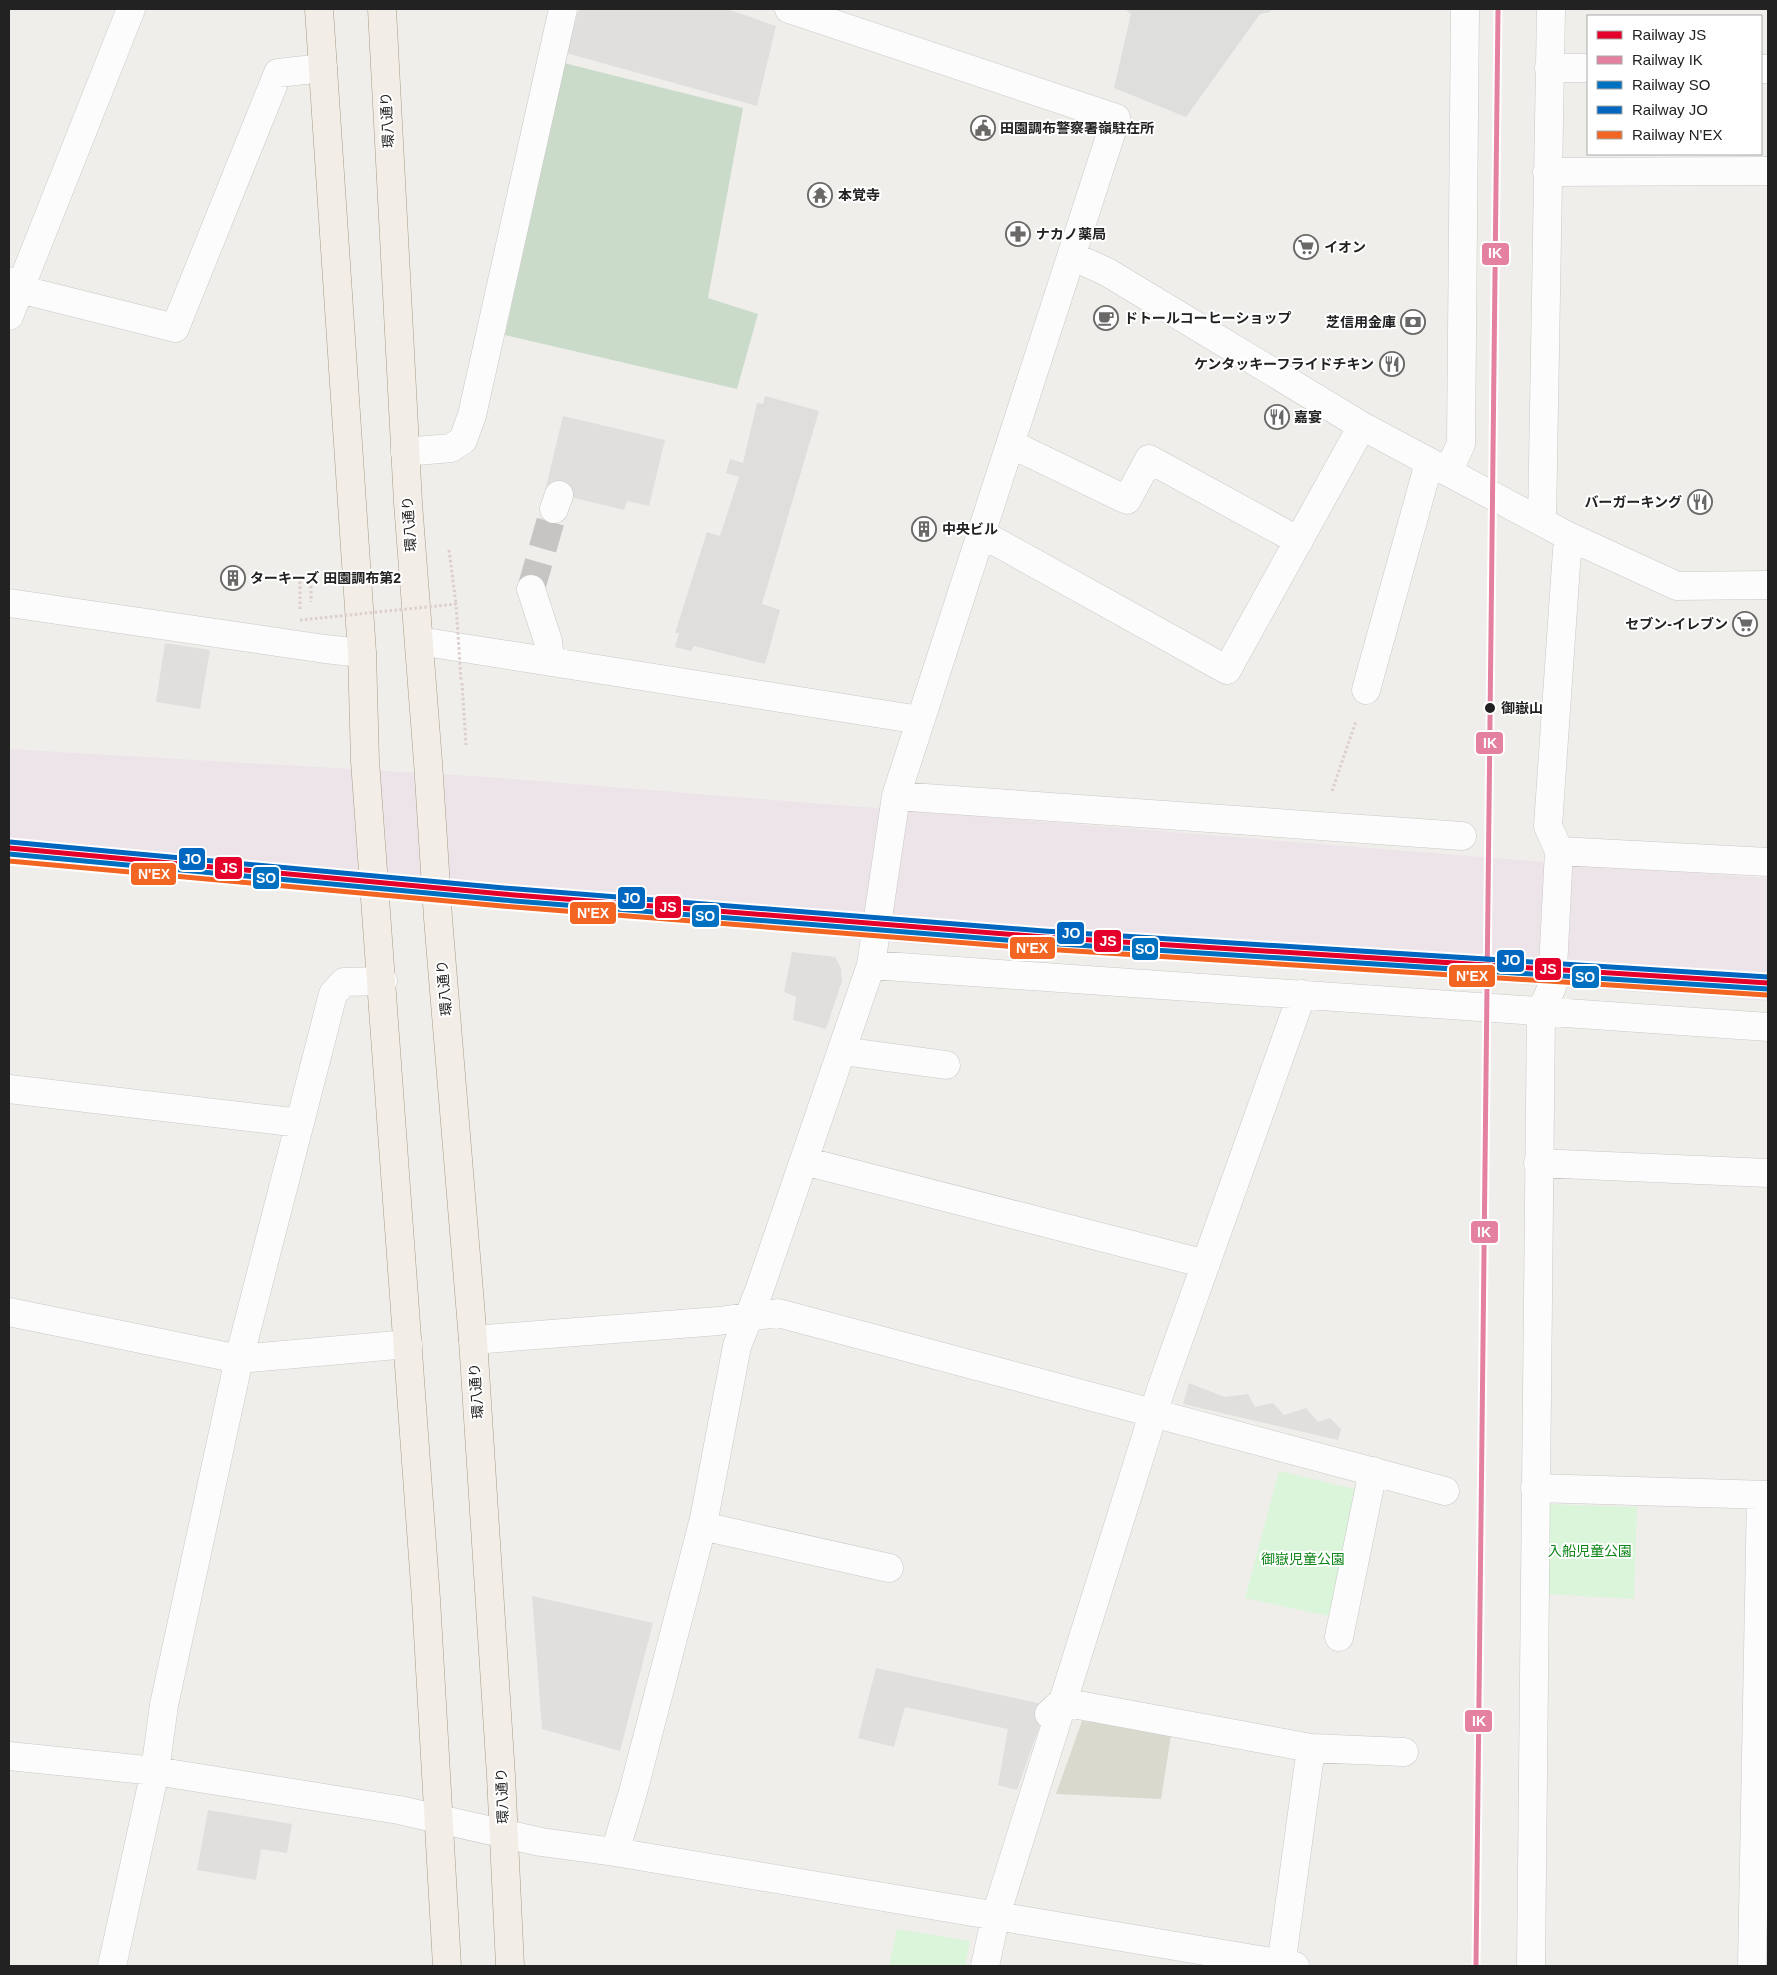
<svg xmlns="http://www.w3.org/2000/svg" width="1777" height="1975" font-family="Arial,'Noto Sans JP',sans-serif">
<style>
.residential{fill:#dfdedc}
.industrial{fill:#ede4e9}
.religious{fill:#dededc}
.construction{fill:#d9d9cd}
.cemetery{fill:#cadbca}
.park{fill:#daf5da}
.parking{fill:#e0dfde}
.lines{fill:none;stroke-linecap:round;stroke-linejoin:round}
.minor-tunnel{stroke:#c7c5c3;stroke-width:28;stroke-dasharray:28 14;stroke-linecap:butt}
.minor-casing{stroke:#c9c8c7;stroke-width:29}
.major-casing{stroke:#a79c86;stroke-width:29}
.path{stroke:#dccecd;stroke-width:3;stroke-dasharray:2.5 2.5;stroke-linecap:butt}
.minor{stroke:#fdfcfc;stroke-width:28}
.major{stroke:#f3ede7;stroke-width:28}
.path-bridge{stroke:#dccecd;stroke-width:3;stroke-dasharray:2.5 2.5;stroke-linecap:butt}
.rail-1-casing{stroke:#fff;stroke-width:9}
.rail-2-casing{stroke:#fff;stroke-width:9}
.rail-3-casing{stroke:#fff;stroke-width:9}
.rail-4-casing{stroke:#fff;stroke-width:9}
.rail-5-casing{stroke:#fff;stroke-width:9}
.rail-1{stroke:#e4002b;stroke-width:5}
.rail-2{stroke:#e481a0;stroke-width:5}
.rail-3{stroke:#0071c1;stroke-width:5}
.rail-4{stroke:#0067c0;stroke-width:5}
.rail-5{stroke:#f26522;stroke-width:5}
.stop-dot{fill:#222;stroke:#fff;stroke-width:2}
.labels{text-anchor:middle;dominant-baseline:central;stroke-width:4;stroke-linejoin:round;paint-order:stroke}
.street-label{font-size:14px;fill:#222;stroke:#fff}
.poi-label{font-size:14px;font-weight:bold;fill:#222;stroke:#fff;text-anchor:start}
.stop-label{font-size:14px;font-weight:bold;fill:#222;stroke:#fff;text-anchor:start}
.park-label{font-size:14px;fill:#0c8416;stroke:#fff}
.line-badge{stroke:#fff;stroke-width:2}
.badge-label{font-size:14px;text-anchor:middle;font-weight:bold;fill:#fff}
</style>
<rect width="100%" height="100%" fill="#f0eeeb"/>
<!-- residential -->
<path class="residential" d="M765,396L819,411L762,604L780,610L765,664L694,646L691,651L675,647L679,633H675L707,532L720,536L739,477L726,473L730,459L743,463L757,403L763,404Z"/>
<!-- industrial -->
<path class="industrial" d="M9,749L489,777L1594,866L1768,878V1001L895,943L9,862Z"/>
<!-- religious -->
<path class="religious" d="M1125,9H1271L1270,12L1260,14L1186,117L1114,88L1131,14Z"/>
<!-- construction -->
<path class="construction" d="M1082,1721L1172,1729L1161,1799L1056,1794Z"/>
<!-- cemetery -->
<path class="cemetery" d="M564,63L743,108L708,298L758,314L737,389L505,335Z"/>
<!-- park -->
<path class="park" d="M1279,1471L1363,1491L1338,1618L1245,1598Z
M1544,1504L1637,1507L1634,1599L1544,1594Z
M897,1929L970,1941L965,1966H889Z"/>
<!-- parking -->
<path class="parking" d="M579,9H727L776,26L757,106L566,53Z
M563,416L665,440L649,506L627,501L624,510L545,491Z
M165,643L210,650L200,709L156,702Z
M792,952L835,957L841,968L842,981L826,1029L793,1020L796,997L784,992Z
M1189,1383L1225,1397L1248,1394L1255,1407L1273,1403L1284,1415L1306,1408L1318,1422L1330,1418L1341,1429L1338,1440L1183,1404Z
M532,1596L653,1623L620,1751L542,1729Z
M876,1668L1047,1705L1017,1790L998,1785L1008,1729L905,1707L894,1747L858,1738Z
M208,1810L292,1824L287,1853L261,1849L256,1880L197,1870Z"/>
<g class="lines">
<!-- minor-tunnel -->
<path class="minor-tunnel" d="M531,589L554,509"/>
<defs>
<path id="minor" d="M1549,68H1588
M1761,69H1768
M1547,172L1768,171
M1072,256L1107,272L1362,426L1568,536L1677,586L1768,585
M9,281L19,289L175,328L278,73L323,68
M9,316L131,9
M1011,444L1127,500L1149,459L1299,541
M405,452L451,448L463,440L472,415L563,9
M1448,472L1461,444L1465,9
M554,509L559,495
M1542,521L1551,9
M982,534L1227,670L1362,426
M531,589L548,641L550,661
M9,603L325,649L362,653
M419,641L920,720
M1366,690L1429,463
M896,796L1462,836
M1559,851L1768,862
M871,965L1768,1027
M842,1051L946,1065
M9,1089L300,1123
M804,1161L1206,1264
M1538,1163L1768,1173
M9,1312L239,1359L408,1344
M473,1340L719,1321L778,1313L1445,1491
M1535,1488L1768,1495
M702,1526L889,1568
M1339,1637L1373,1471
M1049,1714L1062,1702L1311,1748L1281,1966
M1311,1748L1404,1752
M9,1756L155,1771L399,1810L541,1842L615,1852L1295,1966
M615,1852L633,1792L704,1519L737,1346L759,1291L871,965L896,796L1116,118L789,9
M112,1966L155,1771L164,1705L239,1359L333,994L344,982L383,981
M985,1966L996,1915L1161,1389L1302,994
M1531,1966L1541,1011L1552,987L1559,851L1548,826L1568,536
M1752,1966L1761,1495"/>
<path id="major" d="M319,9L362,653L365,761L426,1599L447,1966
M382,9L408,503L428,762L438,918L473,1340L501,1776L510,1966"/>
</defs>
<!-- minor casing -->
<use href="#minor" class="minor-casing"/>
<!-- major casing -->
<use href="#major" class="major-casing"/>
<!-- path -->
<path class="path" d="M449,550L456,604
M300,609V578H311V602
M462,683L466,745
M1332,791L1356,721"/>
<!-- minor -->
<use href="#minor" class="minor"/>
<!-- major -->
<use href="#major" class="major"/>
<!-- path-bridge -->
<path class="path-bridge" d="M300,620L456,604L461,680"/>
<defs>
<path id="rail-1" d="M9,848L503,894L1044,937L1768,983"/>
<path id="rail-2" d="M1476,1966L1498,9"/>
<path id="rail-3" d="M9,854L503,900L1044,943L1768,989"/>
<path id="rail-4" d="M10,842L504,888L1044,931L1768,977"/>
<path id="rail-5" d="M9,861L502,906L1043,949L1767,995"/>
</defs>
<!-- rail-1 casing -->
<use href="#rail-1" class="rail-1-casing"/>
<!-- rail-2 casing -->
<use href="#rail-2" class="rail-2-casing"/>
<!-- rail-3 casing -->
<use href="#rail-3" class="rail-3-casing"/>
<!-- rail-4 casing -->
<use href="#rail-4" class="rail-4-casing"/>
<!-- rail-5 casing -->
<use href="#rail-5" class="rail-5-casing"/>
<!-- rail-1 -->
<use href="#rail-1" class="rail-1"/>
<!-- rail-2 -->
<use href="#rail-2" class="rail-2"/>
<!-- rail-3 -->
<use href="#rail-3" class="rail-3"/>
<!-- rail-4 -->
<use href="#rail-4" class="rail-4"/>
<!-- rail-5 -->
<use href="#rail-5" class="rail-5"/>
</g>
<!-- icons -->
<defs>
<symbol id="civic-ring" viewBox="-11 -11 22 22"><circle r="9.5" fill="#fff" stroke="#6a6968" stroke-width="1.5"/><path d="M-.6-6.5H3V-4.5H.6V-3L4-1V1h2V6H-6V1h2V-1L-.6-3ZM-1.2 2.5V6h2.4V2.5Z" fill="#6a6968"/></symbol>
<symbol id="temple-ring" viewBox="-11 -11 22 22"><circle r="9.5" fill="#fff" stroke="#6a6968" stroke-width="1.5"/><path d="M0-6L5-2H3V0L6.5 2.5H4V6H1.5V3h-3V6H-4V2.5H-6.5L-3 0V-2H-5Z" fill="#6a6968"/></symbol>
<symbol id="pharmacy-ring" viewBox="-11 -11 22 22"><circle r="9.5" fill="#fff" stroke="#6a6968" stroke-width="1.5"/><path d="M-2-6h4v4h4v4h-4v4h-4v-4h-4v-4h4Z" fill="#6a6968"/></symbol>
<symbol id="supermarket-ring" viewBox="-11 -11 22 22"><circle r="9.5" fill="#fff" stroke="#6a6968" stroke-width="1.5"/><path d="M-6-5.5h2.5l.6 2H6L4.5 2H-2.5L-4.4-4H-6ZM-1.5 3.2a1.3 1.3 0 1 0 .1 0ZM3 3.2a1.3 1.3 0 1 0 .1 0Z" fill="#6a6968"/></symbol>
<symbol id="cafe-ring" viewBox="-11 -11 22 22"><circle r="9.5" fill="#fff" stroke="#6a6968" stroke-width="1.5"/><path d="M-5.5-4.5H6V0H3Q3 3.5 0 3.5H-2.5Q-5.5 3.5-5.5 0ZM3-3.2v2h1.7v-2ZM-6 4.5H4V6H-6Z" fill="#6a6968"/></symbol>
<symbol id="bank-ring" viewBox="-11 -11 22 22"><circle r="9.5" fill="#fff" stroke="#6a6968" stroke-width="1.5"/><path d="M-6-4H6V4H-6ZM0-2.3a2.3 2.3 0 1 0 0 4.6a2.3 2.3 0 1 0 0-4.6Z" fill="#6a6968"/></symbol>
<symbol id="restaurant-ring" viewBox="-11 -11 22 22"><circle r="9.5" fill="#fff" stroke="#6a6968" stroke-width="1.5"/><path d="M-5-6h1v4h1v-4h1v4h1v-4h1v5L-1.5 .5V6h-2V.5L-5-1ZM5-6V6H3V1.5H1.5Q1.5-4 5-6Z" fill="#6a6968"/></symbol>
<symbol id="building-ring" viewBox="-11 -11 22 22"><circle r="9.5" fill="#fff" stroke="#6a6968" stroke-width="1.5"/><path d="M-4-6H4V6H1V3H-1V6H-4ZM-2.5-4.3h1.7v1.8h-1.7ZM.8-4.3h1.7v1.8H.8ZM-2.5-1h1.7V.8h-1.7ZM.8-1h1.7V.8H.8Z" fill="#6a6968"/></symbol>
</defs>
<g fill-rule="evenodd">
<use href="#civic-ring" x="969" y="114" width="28" height="28"/>
<use href="#temple-ring" x="806" y="181" width="28" height="28"/>
<use href="#pharmacy-ring" x="1004" y="220" width="28" height="28"/>
<use href="#supermarket-ring" x="1292" y="233" width="28" height="28"/>
<use href="#cafe-ring" x="1092" y="304" width="28" height="28"/>
<use href="#bank-ring" x="1399" y="308" width="28" height="28"/>
<use href="#restaurant-ring" x="1378" y="350" width="28" height="28"/>
<use href="#restaurant-ring" x="1263" y="403" width="28" height="28"/>
<use href="#restaurant-ring" x="1686" y="488" width="28" height="28"/>
<use href="#building-ring" x="910" y="515" width="28" height="28"/>
<use href="#building-ring" x="219" y="564" width="28" height="28"/>
<use href="#supermarket-ring" x="1731" y="610" width="28" height="28"/>
</g>
<!-- markers -->
<circle class="stop-dot" cx="1490" cy="708" r="6"/>
<g class="labels">
<!-- street labels -->
<g class="street-label">
<text transform="translate(387 120) rotate(-93)">環八通り</text>
<text transform="translate(409 524) rotate(-94)">環八通り</text>
<text transform="translate(444 988) rotate(-95)">環八通り</text>
<text transform="translate(476 1391) rotate(-94)">環八通り</text>
<text transform="translate(502 1796) rotate(-92)">環八通り</text>
</g>
<!-- poi labels -->
<g class="poi-label">
<text x="1000" y="128">田園調布警察署嶺駐在所</text>
<text x="838" y="195">本覚寺</text>
<text x="1036" y="234">ナカノ薬局</text>
<text x="1324" y="247">イオン</text>
<text x="1124" y="318">ドトールコーヒーショップ</text>
<text x="1396" y="322" text-anchor="end">芝信用金庫</text>
<text x="1374" y="364" text-anchor="end">ケンタッキーフライドチキン</text>
<text x="1294" y="417">嘉宴</text>
<text x="1682" y="502" text-anchor="end">バーガーキング</text>
<text x="942" y="529">中央ビル</text>
<text x="250" y="578">ターキーズ 田園調布第2</text>
<text x="1728" y="624" text-anchor="end">セブン-イレブン</text>
</g>
<!-- stop labels -->
<g class="stop-label">
<text x="1501" y="708">御嶽山</text>
</g>
<!-- park labels -->
<g class="park-label">
<text x="1590" y="1551">入船児童公園</text>
<text x="1303" y="1559">御嶽児童公園</text>
</g>
</g>
<g class="line-badge">
<rect x="1481" y="242" width="29" height="24" rx="5" fill="#e481a0"/>
<rect x="1475" y="731" width="29" height="24" rx="5" fill="#e481a0"/>
<rect x="178" y="847" width="28" height="24" rx="5" fill="#0067c0"/>
<rect x="214" y="856" width="29" height="24" rx="5" fill="#e4002b"/>
<rect x="130" y="862" width="47" height="24" rx="5" fill="#f26522"/>
<rect x="252" y="866" width="28" height="24" rx="5" fill="#0071c1"/>
<rect x="617" y="886" width="29" height="24" rx="5" fill="#0067c0"/>
<rect x="654" y="895" width="28" height="24" rx="5" fill="#e4002b"/>
<rect x="569" y="901" width="48" height="24" rx="5" fill="#f26522"/>
<rect x="691" y="904" width="29" height="24" rx="5" fill="#0071c1"/>
<rect x="1056" y="921" width="29" height="24" rx="5" fill="#0067c0"/>
<rect x="1093" y="929" width="29" height="24" rx="5" fill="#e4002b"/>
<rect x="1009" y="936" width="47" height="24" rx="5" fill="#f26522"/>
<rect x="1131" y="937" width="28" height="24" rx="5" fill="#0071c1"/>
<rect x="1496" y="949" width="29" height="24" rx="5" fill="#0067c0"/>
<rect x="1534" y="957" width="28" height="24" rx="5" fill="#e4002b"/>
<rect x="1448" y="964" width="48" height="24" rx="5" fill="#f26522"/>
<rect x="1571" y="965" width="29" height="24" rx="5" fill="#0071c1"/>
<rect x="1470" y="1220" width="29" height="24" rx="5" fill="#e481a0"/>
<rect x="1464" y="1709" width="29" height="24" rx="5" fill="#e481a0"/>
</g>
<g class="badge-label">
<text x="1495" y="258">IK</text>
<text x="1490" y="748">IK</text>
<text x="192" y="864">JO</text>
<text x="229" y="873">JS</text>
<text x="154" y="879">N'EX</text>
<text x="266" y="883">SO</text>
<text x="631" y="903">JO</text>
<text x="668" y="912">JS</text>
<text x="593" y="918">N'EX</text>
<text x="705" y="921">SO</text>
<text x="1071" y="938">JO</text>
<text x="1108" y="946">JS</text>
<text x="1032" y="953">N'EX</text>
<text x="1145" y="954">SO</text>
<text x="1511" y="965">JO</text>
<text x="1548" y="974">JS</text>
<text x="1472" y="981">N'EX</text>
<text x="1585" y="982">SO</text>
<text x="1484" y="1237">IK</text>
<text x="1479" y="1726">IK</text>
</g>
<!-- border -->
<rect width="1777" height="1975" fill="none" stroke="#222222" stroke-width="20"/>
<!-- legend -->
<rect x="1587" y="15" width="175" height="140" fill="#ffffff" stroke="#a7a7a7"/>
<rect x="1597" y="31" width="25" height="8" fill="#e4002b" stroke="#a7a7a7"/>
<text x="1632" y="40" font-size="15" fill="#222222">Railway JS</text>
<rect x="1597" y="56" width="25" height="8" fill="#e481a0" stroke="#a7a7a7"/>
<text x="1632" y="65" font-size="15" fill="#222222">Railway IK</text>
<rect x="1597" y="81" width="25" height="8" fill="#0071c1" stroke="#a7a7a7"/>
<text x="1632" y="90" font-size="15" fill="#222222">Railway SO</text>
<rect x="1597" y="106" width="25" height="8" fill="#0067c0" stroke="#a7a7a7"/>
<text x="1632" y="115" font-size="15" fill="#222222">Railway JO</text>
<rect x="1597" y="131" width="25" height="8" fill="#f26522" stroke="#a7a7a7"/>
<text x="1632" y="140" font-size="15" fill="#222222">Railway N'EX</text>
</svg>
